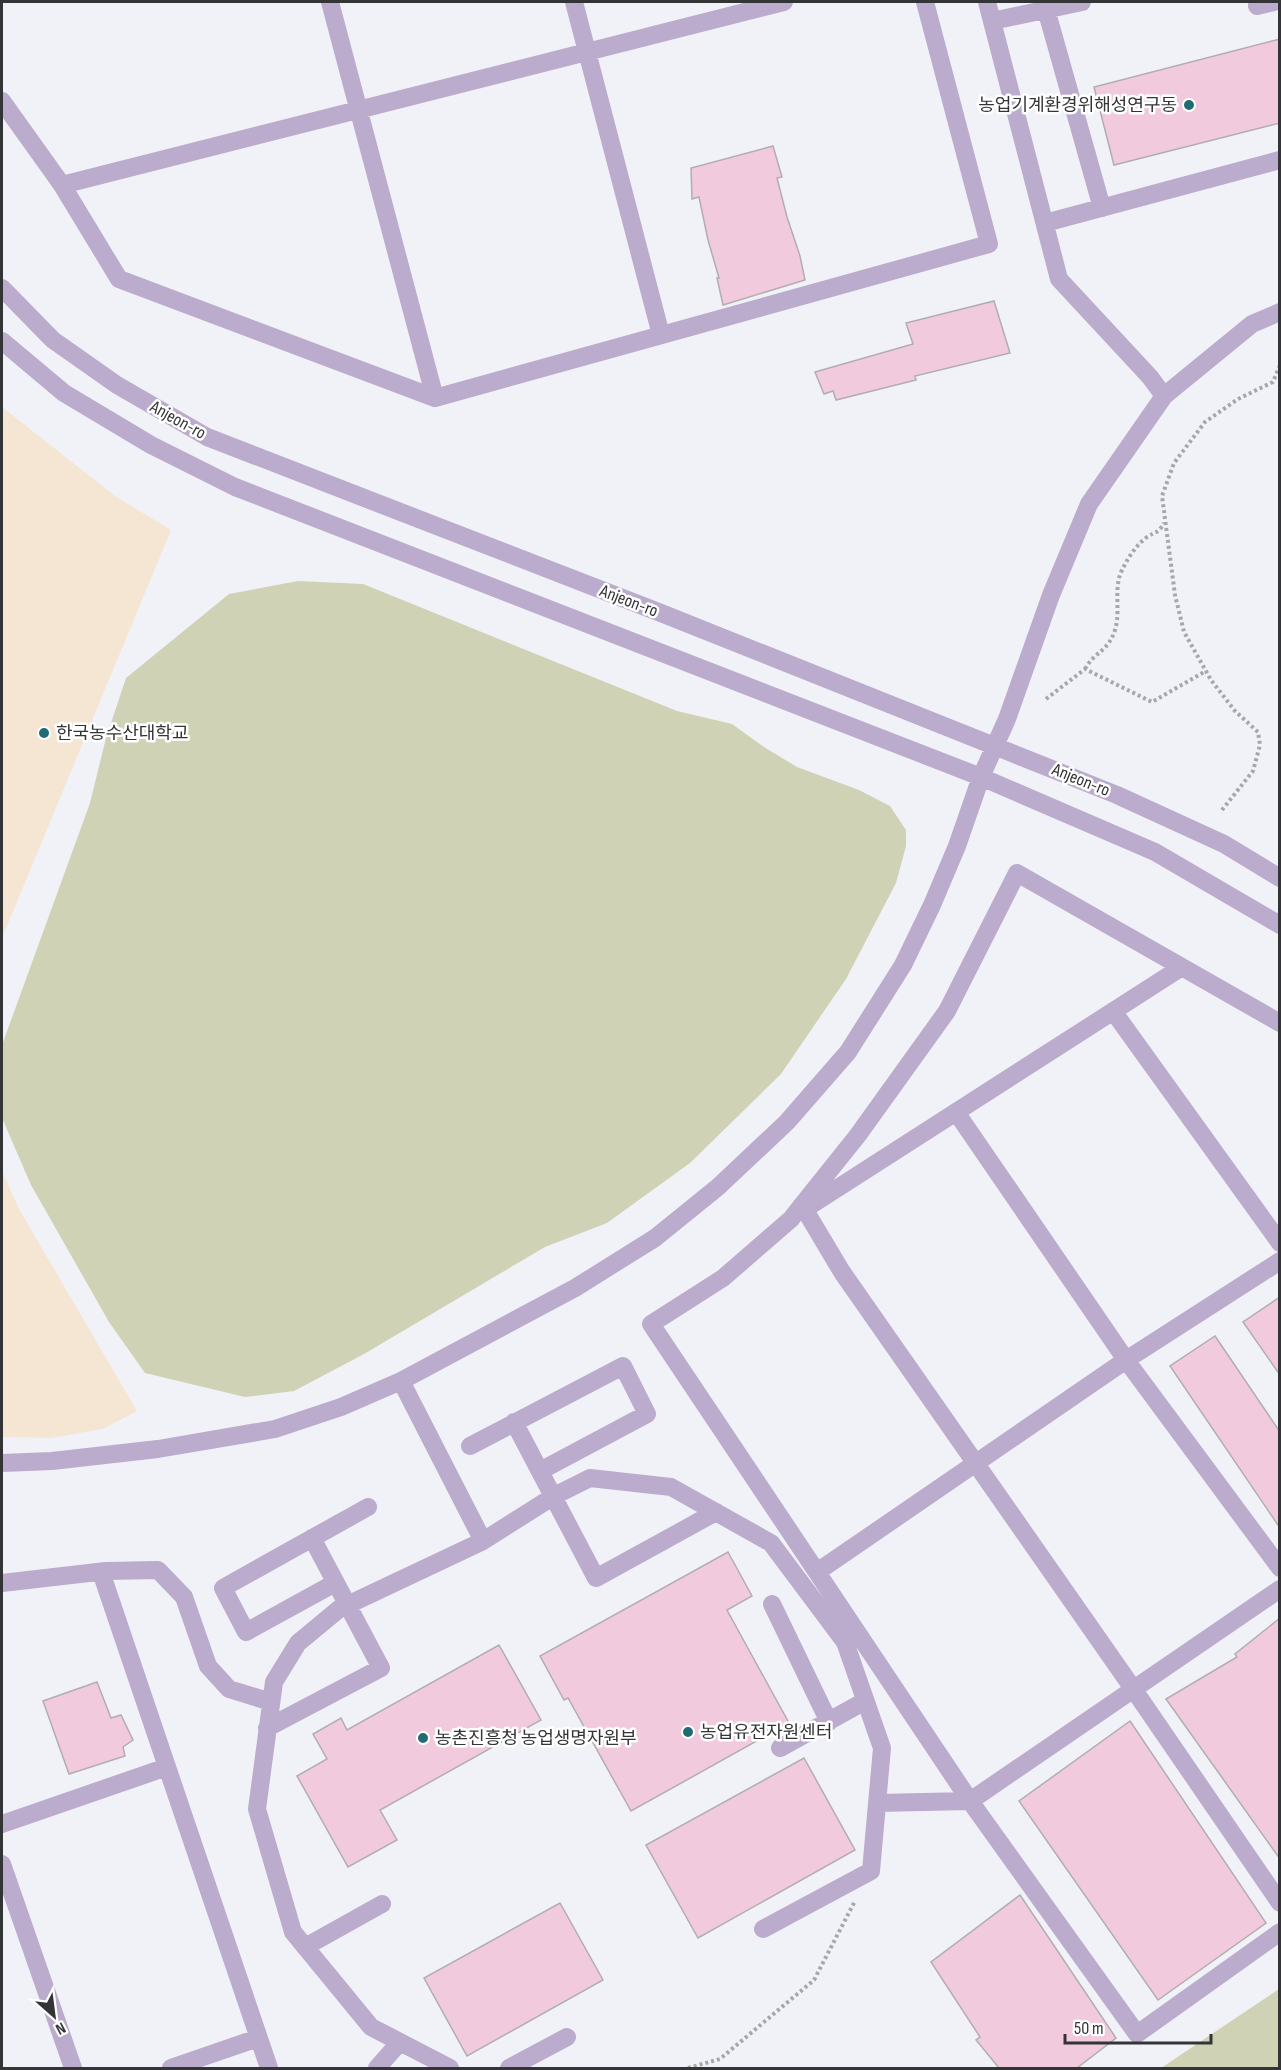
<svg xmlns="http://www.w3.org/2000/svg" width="1281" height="2070" font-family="'Sofia Sans Condensed','Noto Sans KR',sans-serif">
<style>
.education{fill:#f5e6d3}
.green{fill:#d0d2b6}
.building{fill:#f2cade;stroke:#b2adaf;stroke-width:1.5}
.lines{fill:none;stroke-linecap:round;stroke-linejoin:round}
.path{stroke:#a6a7aa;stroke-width:4;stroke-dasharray:3 3;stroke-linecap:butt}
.minor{stroke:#bbabcd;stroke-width:18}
.poi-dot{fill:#206b74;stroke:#fff;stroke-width:2}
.labels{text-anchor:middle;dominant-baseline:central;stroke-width:5;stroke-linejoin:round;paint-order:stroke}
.poi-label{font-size:18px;fill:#333435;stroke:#fff;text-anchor:start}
.street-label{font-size:18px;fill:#333435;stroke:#fff}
</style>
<rect width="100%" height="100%" fill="#f1f2f7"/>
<!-- education -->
<path class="education" d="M2,407L115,496L171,530L2,938Z
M2,1171L19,1209L137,1411L103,1429L51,1438L2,1437Z"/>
<!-- green -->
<path class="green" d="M298,581L363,584L677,711L732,724L764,747L797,767L859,790L890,806L906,830V846L896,883L846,979L781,1074L690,1163L607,1223L545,1247L364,1354L294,1391L245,1397L145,1373L109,1322L31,1185L2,1118V1045L90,803L106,738L126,678L229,594Z
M1279,1989V2068H1160L1164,2066Z"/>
<!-- building -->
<path class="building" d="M1280,39V123L1114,165L1094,87Z
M773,146L782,177L777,178L787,217L800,256L805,280L723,305L717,278H719L708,240L699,197L692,199L691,168Z
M994,301L1010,353L915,376L916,380L836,400L833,391L824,394L815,372L913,344L906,323Z
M1280,1297V1375L1243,1322Z
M1215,1336L1280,1432V1528L1170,1366Z
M728,1552L752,1596L727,1610L789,1723L631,1811L568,1698L564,1700L540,1656Z
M1280,1618V1859L1166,1699L1237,1657L1235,1654Z
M499,1645L541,1720L380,1810L397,1840L348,1867L297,1776L327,1759L313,1734L341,1718L347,1730Z
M97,1682L111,1718L121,1715L133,1740L123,1747L125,1756L69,1774L43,1701Z
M1130,1721L1266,1923L1158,2000L1019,1801Z
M804,1758L855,1850L698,1938L646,1845Z
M1020,1895L1116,2038L1077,2068H999L976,2040L980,2037L931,1962Z
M560,1903L603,1980L467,2056L424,1978Z"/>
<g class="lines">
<!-- path -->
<path class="path" d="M1085,669C1095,651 1108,652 1115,630C1121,611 1113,588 1122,570C1128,558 1136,545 1147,537C1156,531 1158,534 1164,523
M1046,699L1085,669L1152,702L1206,671
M1222,810L1253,771L1260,745L1258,732L1235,711L1211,680L1184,632L1175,595L1162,496L1174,463L1205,422L1238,399L1273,382L1280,365
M688,2068L720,2059L814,1980L855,1901"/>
<!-- minor -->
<path class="minor" d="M330,2L435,398
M574,2L661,335
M987,2L1059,279L1150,377L1164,396
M1044,2L1102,208
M1257,6L1274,2
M992,21L1082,2
M2,101L62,185L119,279L435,398L989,244L925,2
M62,185L784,2
M1045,223L1280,160
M2,288L53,340L117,385L207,437L661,613L1117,795L1224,844L1280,878
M2,341L64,393L151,445L235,487L981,777L1155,852L1280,925
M1113,1011L1280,1243
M1280,1023L1017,873L947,1011L858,1135L802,1205L791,1219L723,1278L651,1324L970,1801L1137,2034L1280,1932
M956,1112L1126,1360L1280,1568
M802,1205L842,1272L1134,1690L1280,1903
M805,1209L1182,967
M401,1381L483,1541
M514,1422L596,1578L716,1512
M470,1446L623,1366L647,1414L540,1471
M2,1463L52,1461L158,1449L275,1429L341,1407L401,1381L575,1288L655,1238L718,1187L787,1122L848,1052L903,965L932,905L957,846L981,777L1007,719L1051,595L1089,504L1164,396L1252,324L1280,312
M101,1572L269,2068
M817,1572L1126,1360L1280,1261
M2,1583L106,1571L158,1570L184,1597L208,1666L229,1689L271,1702
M335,1583L246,1632L223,1588L368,1507
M772,1604L829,1722
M267,1728L381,1668L312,1538
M780,1748L865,1701
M877,1803L970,1801L1280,1589
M2,1824L167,1767
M2,1864L73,2068
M305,1947L382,1904
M171,2068L258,2038
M377,2068L400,2042
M450,2068L371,2027L293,1932L257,1809L274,1682L298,1643L339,1609L483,1541L554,1496L590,1478L671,1487L771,1543L845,1642L882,1748L871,1871L763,1929
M509,2068L567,2037"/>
</g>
<!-- markers -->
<g class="poi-dot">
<circle cx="1189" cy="105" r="6"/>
<circle cx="44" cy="733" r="6"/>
<circle cx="688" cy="1732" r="6"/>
<circle cx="423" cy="1738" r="6"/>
</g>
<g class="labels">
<!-- poi labels -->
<g class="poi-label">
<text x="1177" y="105" text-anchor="end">농업기계환경위해성연구동</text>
<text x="56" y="733">한국농수산대학교</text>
<text x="700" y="1732">농업유전자원센터</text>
<text x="435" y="1738">농촌진흥청 농업생명자원부</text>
</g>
<!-- street labels -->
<g class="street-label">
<text transform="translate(178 420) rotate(29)">Anjeon-ro</text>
<text transform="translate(629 601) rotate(21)">Anjeon-ro</text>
<text transform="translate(1081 780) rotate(22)">Anjeon-ro</text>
</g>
</g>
<!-- border -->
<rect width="1281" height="2070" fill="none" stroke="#333435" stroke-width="6"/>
<!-- north arrow -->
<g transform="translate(54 2016) rotate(152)" stroke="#ffffff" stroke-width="4.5" paint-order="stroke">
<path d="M0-4.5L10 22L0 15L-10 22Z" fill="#333435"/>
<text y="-9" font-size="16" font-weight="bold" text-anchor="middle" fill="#333435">N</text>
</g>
<!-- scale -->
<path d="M1065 2034v9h146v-9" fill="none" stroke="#333435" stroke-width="3"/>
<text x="1074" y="2034" font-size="18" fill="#333435" stroke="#ffffff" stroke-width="4.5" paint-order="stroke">50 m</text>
</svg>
